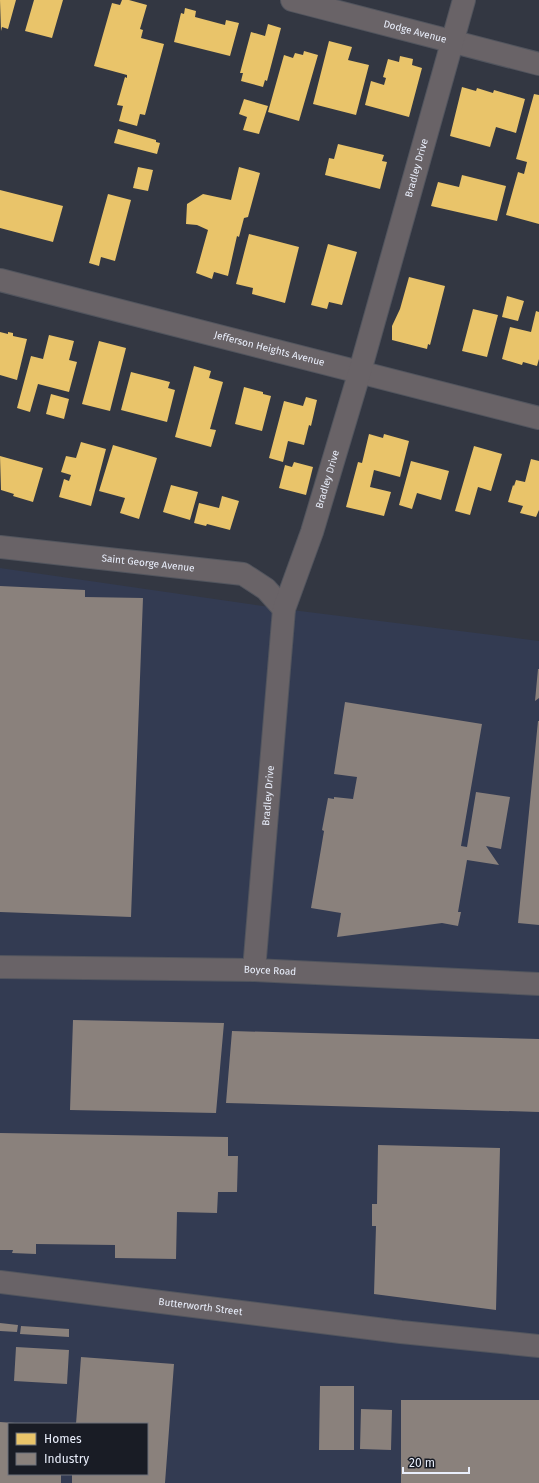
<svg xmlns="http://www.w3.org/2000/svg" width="539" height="1483" font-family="'Fira Sans',sans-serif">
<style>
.built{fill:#333b52;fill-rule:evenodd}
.homes{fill:#e9c46a}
.industry{fill:#8a817c}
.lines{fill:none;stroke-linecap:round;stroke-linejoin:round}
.minor-casing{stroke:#52555e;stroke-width:24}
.minor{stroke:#696367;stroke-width:22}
.labels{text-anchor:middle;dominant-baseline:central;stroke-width:4;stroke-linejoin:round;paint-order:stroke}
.street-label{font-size:10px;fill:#eaeffc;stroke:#191c25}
</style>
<rect width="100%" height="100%" fill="#333742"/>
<!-- built -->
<path class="built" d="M0,568L284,609L539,641V1483H0ZM9,1424H147V1474H9Z"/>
<!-- homes -->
<path class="homes" d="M0,0H16L8,29L2,27L1,31Z
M34,0H63L52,38L25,31Z
M122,0H129L147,5L140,29L143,30L141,38L164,44L145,115L140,114L137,126L119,121L123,106L117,105L125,77L127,78V75L94,66L112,3L120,5Z
M185,8L196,11L195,17L225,25L226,20L239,23L230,56L174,42L181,13L184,14Z
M268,24L281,28L267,81L265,80L263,87L241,81L243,73H240L251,32L265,36Z
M329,41L352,47L348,60L369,65L356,115L313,104Z
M304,51L318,55L299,121L268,112L284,55L293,58L295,53L303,55Z
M400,56L413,59L412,65L422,68L409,117L365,105L371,81L384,85L386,78L383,77L388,59L399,62Z
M462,87L476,91L477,88L493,93L494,90L525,99L516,133L496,127L490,147L450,136Z
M534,94L539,95V224L506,215L518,172L524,174L527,162L516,159Z
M244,99L268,106L259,134L243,130L247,117L239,114Z
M118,129L156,140V142L160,143L157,154L114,143Z
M338,144L384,155L382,161L387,162L380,189L325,175L329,158L334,159Z
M138,167L153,170L148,191L133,188Z
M239,167L260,173L248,217L244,218L239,237L237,236L228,276L214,272L212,279L196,273L208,230L197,225L186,224L187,204L203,194L231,200Z
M462,175L506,186L497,221L431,206L438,182L459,187Z
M0,190L63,206L53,242L0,228Z
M108,194L131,200L115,261L101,257L99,266L89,263Z
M249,234L299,247L285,303L252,294L253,288L236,284Z
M328,244L357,252L342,305L329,302L327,309L311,305Z
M409,277L445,286L430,345L428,344L427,349L392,340V326L400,309Z
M507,296L524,301L518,321L502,317Z
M473,309L498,315L487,357L462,351Z
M536,311L539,312V359L537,366L523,362L522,365L502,359L510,327L531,332Z
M0,332L8,334V332L13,333V336L27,339L17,380L0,375Z
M49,335L74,341L69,360L77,362L69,392L38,384L30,412L17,408L31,356L43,359Z
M99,341L126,348L110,411L82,404Z
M194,366L211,371L209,378L223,382L210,429L216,430L211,447L175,437Z
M131,372L170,382L168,388L175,390L167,422L121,410Z
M244,387L263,392V394L271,396L262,431L235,424Z
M51,394L69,399L64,419L46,414Z
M306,397L317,400L311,426L309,425L304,445L288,441L283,462L269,458L284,401L303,406Z
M369,434L383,438L384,434L409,441L400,477L374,470L370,487L391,492L384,516L346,507L358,462L362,463Z
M81,442L106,449L91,506L59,497L64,479L69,481L71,475L61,472L66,456L76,458Z
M113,445L157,458L139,519L120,513L125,498L99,491Z
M474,446L502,454L491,491L478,487L470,515L455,511Z
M0,456L43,468L33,502L13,496L14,494L1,490Z
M531,459L539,461V510L536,517L520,513L523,506L508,502L513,485L514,486L516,480L525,482Z
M411,461L449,471L441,500L417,493L412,509L399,505Z
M294,462L313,467L306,495L279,488L285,465L292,467Z
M171,485L198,492L190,520L163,512Z
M222,496L239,501L230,530L207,524L206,526L194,523L199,503L219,508Z"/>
<!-- industry -->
<path class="industry" d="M0,586L85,590V597L143,598L131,917L0,912Z
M538,669H539V698L535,701Z
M345,702L482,724L461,846L467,847L476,792L510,797L501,849L486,846L499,865L467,860L458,912H461L458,926L442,923L337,937L341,913L311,908L324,831L322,830L328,798L334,799V797L353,799L357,777L334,774Z
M538,721H539V925L518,923Z
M73,1020L224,1023L216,1113L70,1110Z
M232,1031L539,1039V1112L226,1103Z
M0,1133L228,1137V1156H238L237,1192H218L217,1213L177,1212L176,1259L115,1258V1245L36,1244V1254L12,1253L13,1250H0Z
M378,1145L500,1148L496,1310L374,1294L376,1226H372V1204H377Z
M0,1323L18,1325L17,1332L0,1331Z
M21,1326L69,1329V1337L20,1334Z
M16,1347L69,1350L67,1384L14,1381Z
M81,1357L174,1364L165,1483H72V1474H147V1424H76Z
M320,1386H354V1450H319Z
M401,1400H539V1483H401Z
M361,1409L392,1410L391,1450L360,1449Z
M0,1422L15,1423V1424H9V1474H61V1483H0Z"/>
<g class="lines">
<defs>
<g id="minor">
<path id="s1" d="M292,0L539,64"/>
<path id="s2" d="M0,280L539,418"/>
<path id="s3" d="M0,547L243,574L266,589L284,609"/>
<path id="s4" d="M0,967L254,970L539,984"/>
<path id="s5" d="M254,970L284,609L312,532L360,371L464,0"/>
<path id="s6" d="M0,1282L401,1332L539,1346"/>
</g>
</defs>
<!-- minor casing -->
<use href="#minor" class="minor-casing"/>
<!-- minor -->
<use href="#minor" class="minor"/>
</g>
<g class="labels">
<!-- street labels -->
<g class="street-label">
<text stroke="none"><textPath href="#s1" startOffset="127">Dodge Avenue</textPath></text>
<text stroke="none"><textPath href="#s5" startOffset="823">Bradley Drive</textPath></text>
<text stroke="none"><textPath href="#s2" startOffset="278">Jefferson Heights Avenue</textPath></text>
<text stroke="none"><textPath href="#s5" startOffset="499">Bradley Drive</textPath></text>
<text stroke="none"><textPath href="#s3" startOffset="149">Saint George Avenue</textPath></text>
<text stroke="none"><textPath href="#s5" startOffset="175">Bradley Drive</textPath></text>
<text stroke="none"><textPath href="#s4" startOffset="270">Boyce Road</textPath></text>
<text stroke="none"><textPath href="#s6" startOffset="202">Butterworth Street</textPath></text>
</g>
</g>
<!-- legend -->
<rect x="8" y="1423" width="140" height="52" fill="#191c25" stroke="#6d707b"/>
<rect x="16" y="1433" width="20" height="12" fill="#e9c46a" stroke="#6d707b"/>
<text x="44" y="1443" font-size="12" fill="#eaeffc">Homes</text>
<rect x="16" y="1453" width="20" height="12" fill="#8a817c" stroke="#6d707b"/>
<text x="44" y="1463" font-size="12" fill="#eaeffc">Industry</text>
<!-- scale -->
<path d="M403 1467v6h66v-6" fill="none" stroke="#eaeffc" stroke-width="2"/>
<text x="409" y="1467" font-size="12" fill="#eaeffc" stroke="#191c25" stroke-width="3" paint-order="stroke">20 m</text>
</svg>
